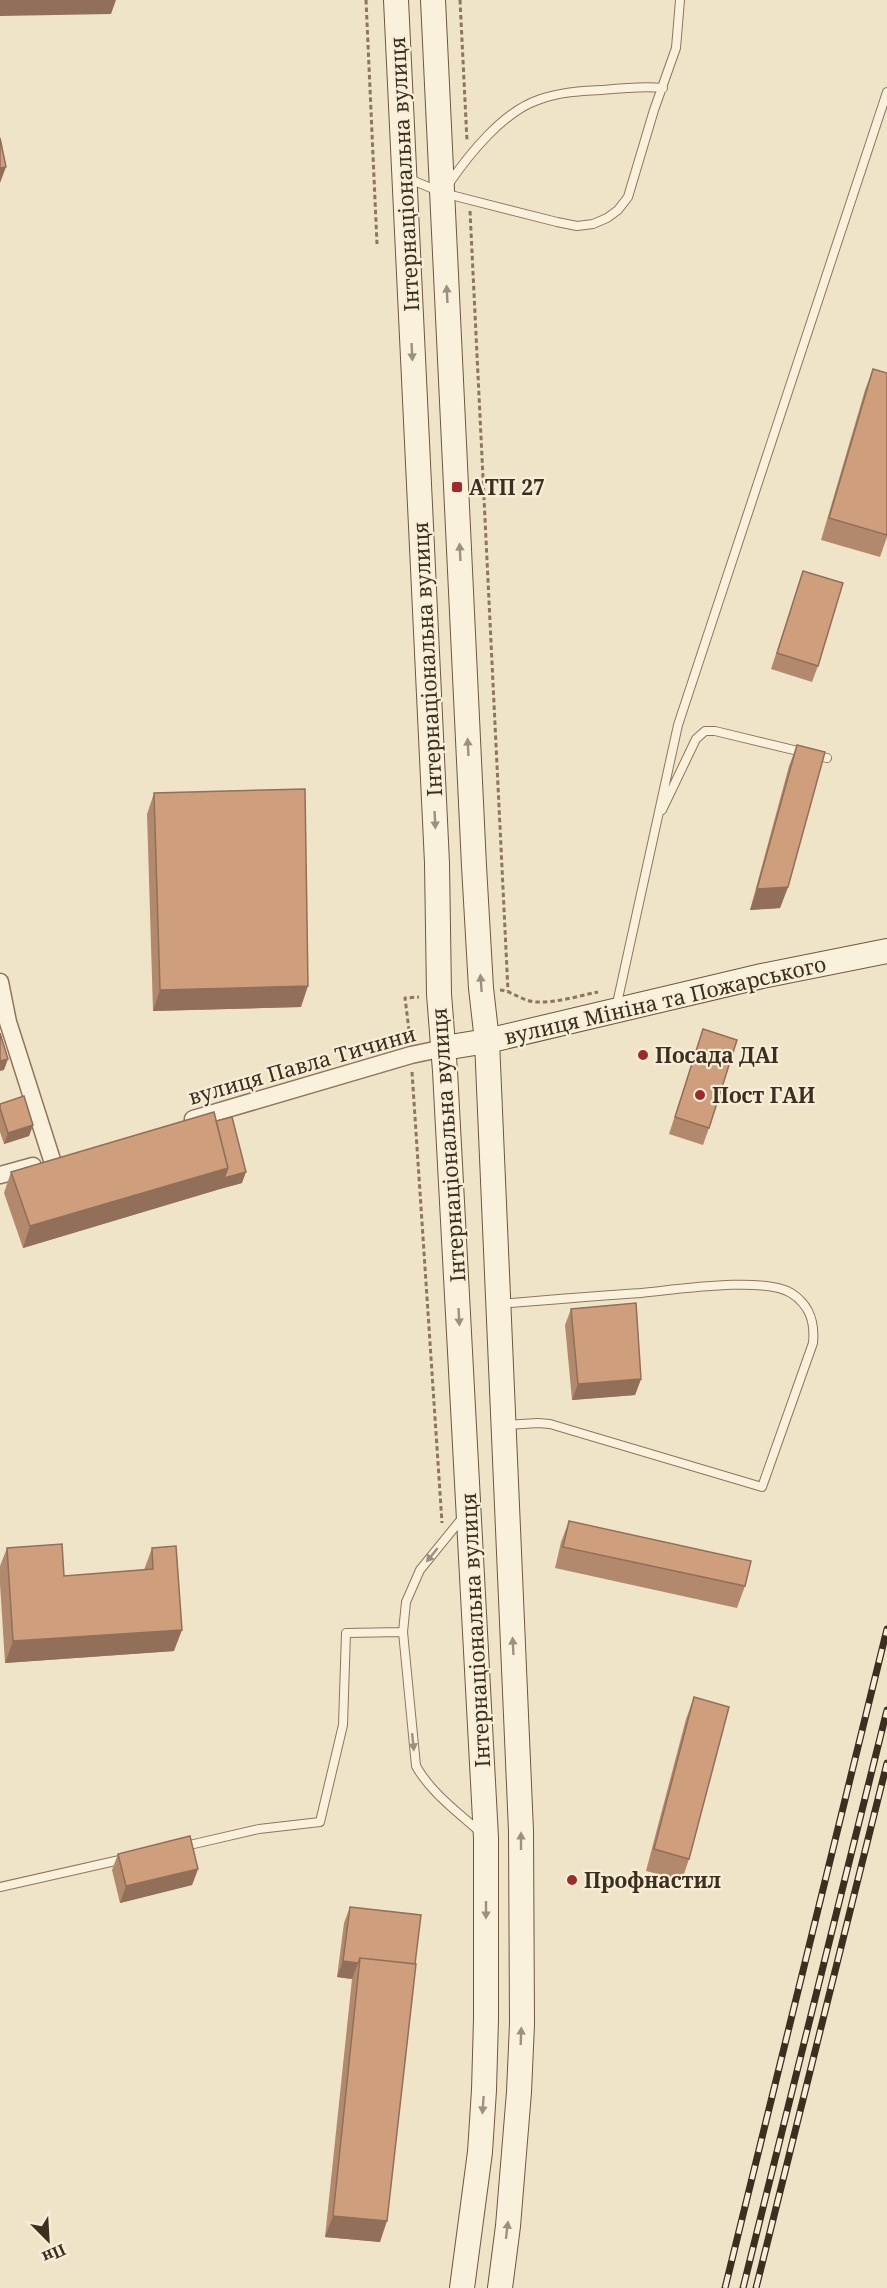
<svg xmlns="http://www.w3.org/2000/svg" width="887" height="2288" font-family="'Noto Serif',serif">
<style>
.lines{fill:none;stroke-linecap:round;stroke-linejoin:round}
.lane-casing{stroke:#8d765c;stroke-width:10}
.street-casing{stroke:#8d765c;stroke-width:19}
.secondary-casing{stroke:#6f573f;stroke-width:26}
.path{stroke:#8d765c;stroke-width:3;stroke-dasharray:4.5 3;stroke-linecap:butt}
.lane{stroke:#faf1dc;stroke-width:8}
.street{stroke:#faf1dc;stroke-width:16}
.secondary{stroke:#faf1dc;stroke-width:24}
.rail-casing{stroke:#3d2e20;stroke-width:7}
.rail{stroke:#f7eed8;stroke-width:4.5;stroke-dasharray:14;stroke-linecap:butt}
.wall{fill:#b2896c}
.shaded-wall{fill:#916f58}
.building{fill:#cf9f7d;stroke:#916f58;stroke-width:1.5}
.oneway{fill:#9c907e}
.poi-dot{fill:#9e2a2b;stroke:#f7eed8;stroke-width:2}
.labels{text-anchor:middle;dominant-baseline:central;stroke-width:4.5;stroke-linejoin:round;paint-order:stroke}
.street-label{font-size:21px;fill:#3d2e20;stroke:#f7eed8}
.poi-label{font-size:21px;font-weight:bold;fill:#3d2e20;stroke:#f7eed8;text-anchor:start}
</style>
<rect width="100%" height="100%" fill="#f0e4c8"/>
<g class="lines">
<defs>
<path id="lane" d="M407,178L443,193L557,222L577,226L593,224L607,218L618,210L628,197L654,110L676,48L680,0
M448,185C469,154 503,112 538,100C559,92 581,91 602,90C623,88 643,86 663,88
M662,810L696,739L705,731H715L827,758
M616,1008L678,725L887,92
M500,1304C547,1300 594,1296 641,1293C674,1290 764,1276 791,1293C810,1305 815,1322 813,1343L762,1487L550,1424L538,1423L506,1425
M463,1517L420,1570L406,1602L403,1632L416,1766C431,1793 458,1812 481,1833
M181,1847L259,1829L320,1822L343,1725L346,1633L403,1632
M0,1887L124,1859"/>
<path id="street" d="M0,982L8,1022L52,1160
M193,1119L411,1055L444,1048
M0,1175L33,1166"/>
<path id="secondary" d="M396,0L437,863L439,994L445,1071L486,1838V2019L484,2090L480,2152L462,2288
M433,0L474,866L481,988L487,1041L521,1831L522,2024L519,2092L508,2226L500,2288
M444,1048L487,1041L762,976L887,951"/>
</defs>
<!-- lane casing -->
<use href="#lane" class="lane-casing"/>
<!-- street casing -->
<use href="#street" class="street-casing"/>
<!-- secondary casing -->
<use href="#secondary" class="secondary-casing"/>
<!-- path -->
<path class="path" d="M366,0L377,244
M460,0L467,141
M470,211L508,991
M500,990C512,991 522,1001 536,1002C556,1003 578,996 598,992
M410,1038L405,998L419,997
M412,1072L442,1523"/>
<!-- lane -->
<use href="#lane" class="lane"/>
<!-- street -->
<use href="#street" class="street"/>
<!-- secondary -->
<use href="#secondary" class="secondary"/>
<defs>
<path id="rail" d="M725,2288L887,1629
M743,2288L887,1710
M756,2288L887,1763"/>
</defs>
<!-- rail casing -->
<use href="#rail" class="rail-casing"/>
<!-- rail -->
<use href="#rail" class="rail"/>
</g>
<!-- wall -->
<path class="wall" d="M873,369L887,373V537L880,557L821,540L865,390Z
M803,571L818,666L812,682L771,669Z
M797,745L788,887L780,908L750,910L789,766Z
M154,793L301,1007L153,1011L147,814Z
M703,1029L709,1128L703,1145L669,1134Z
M0,1104L33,1125L29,1136L4,1144L0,1132Z
M216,1121L242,1183L220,1189L23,1248L4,1193L11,1172Z
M571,1309L641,1379L635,1395L572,1400L565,1325Z
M569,1521L745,1586L737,1608L555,1568L561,1542Z
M7,1548L64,1576L144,1570L152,1548L174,1651L5,1663L0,1584V1566Z
M694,1697L689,1859L682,1880L646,1871L686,1719Z
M118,1854L198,1869L192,1885L120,1903L112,1870Z
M350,1907L421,1915L380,2242L325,2237L352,1979L337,1977L344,1923Z"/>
<!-- shaded-wall -->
<path class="shaded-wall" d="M0,0H116L111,14L0,16Z
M6,167L0,183V168Z
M788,887L780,908L750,910L757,889Z
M308,986L301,1007L153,1011L160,990Z
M8,1059L4,1070L0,1071V1061Z
M33,1125L29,1136L4,1144L8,1133Z
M228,1168L246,1172L242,1183L220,1189L23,1248L30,1226Z
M641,1379L635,1395L572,1400L578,1384Z
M182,1630L174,1651L5,1663L13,1641Z
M198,1869L192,1885L120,1903L126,1886Z
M343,1961L358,1963L352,1979L337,1977Z
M333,2216L387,2221L380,2242L325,2237Z"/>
<!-- building -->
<path class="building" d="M0,138L6,167L0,168Z
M873,369L887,373V535L829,518Z
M803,571L843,583L818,666L777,653Z
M797,745L825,752L788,887L757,889Z
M305,789L308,986L160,990L154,793Z
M703,1029L737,1040L709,1128L675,1117Z
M0,1033L8,1059L0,1061Z
M24,1096L33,1125L8,1133L0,1108V1104Z
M214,1112L228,1168L30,1226L11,1172Z
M232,1117L246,1172L224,1178L228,1168L216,1121Z
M636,1303L641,1379L578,1384L571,1309Z
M569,1521L751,1561L745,1586L563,1547Z
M62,1544L64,1576L153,1569L152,1548L176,1546L182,1630L13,1641L7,1548Z
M694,1697L729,1707L689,1859L654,1849Z
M190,1836L198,1869L126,1886L118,1854Z
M350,1907L421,1915L415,1964L360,1958L358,1963L343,1961Z
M360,1958L416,1964L387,2221L333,2216Z"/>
<!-- one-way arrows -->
<defs><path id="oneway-solid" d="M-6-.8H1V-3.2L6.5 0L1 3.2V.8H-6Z" transform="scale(1.5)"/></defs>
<g class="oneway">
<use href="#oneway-solid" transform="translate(447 294) rotate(-93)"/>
<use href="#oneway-solid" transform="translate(412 352) rotate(87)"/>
<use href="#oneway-solid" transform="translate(460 552) rotate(-93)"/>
<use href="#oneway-solid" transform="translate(468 747) rotate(-93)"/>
<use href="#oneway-solid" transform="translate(435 820) rotate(87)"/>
<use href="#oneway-solid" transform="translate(481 983) rotate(-94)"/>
<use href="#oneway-solid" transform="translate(459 1317) rotate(87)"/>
<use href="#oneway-solid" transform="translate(432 1555) rotate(129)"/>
<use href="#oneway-solid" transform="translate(513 1646) rotate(-93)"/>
<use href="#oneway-solid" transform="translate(413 1742) rotate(84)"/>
<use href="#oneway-solid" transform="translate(521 1841) rotate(-90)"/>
<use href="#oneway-solid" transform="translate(486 1910) rotate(90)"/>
<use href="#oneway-solid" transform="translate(521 2036) rotate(-88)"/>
<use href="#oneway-solid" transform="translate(483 2105) rotate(94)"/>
<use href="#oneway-solid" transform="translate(507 2230) rotate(-83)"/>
</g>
<!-- markers -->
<g class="poi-dot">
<rect x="451" y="481" width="12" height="12" rx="3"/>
<circle cx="643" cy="1055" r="6"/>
<circle cx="700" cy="1095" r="6"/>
<circle cx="572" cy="1880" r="6"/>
</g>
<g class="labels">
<!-- street labels -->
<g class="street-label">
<text transform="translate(404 174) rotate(-93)">Інтернаціональна вулиця</text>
<text transform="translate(427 659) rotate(-93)">Інтернаціональна вулиця</text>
<text transform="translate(665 1000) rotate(-13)">вулиця Мініна та Пожарського</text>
<text transform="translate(302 1065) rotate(-16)">вулиця Павла Тичини</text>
<text transform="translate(448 1145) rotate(-94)">Інтернаціональна вулиця</text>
<text transform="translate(475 1630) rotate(-93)">Інтернаціональна вулиця</text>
</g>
<!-- poi labels -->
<g class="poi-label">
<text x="469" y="487">АТП 27</text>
<text x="655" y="1055">Посада ДАІ</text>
<text x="712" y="1095">Пост ГАИ</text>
<text x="584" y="1880">Профнастил</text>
</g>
</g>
<!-- north arrow -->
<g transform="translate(48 2240) rotate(156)" stroke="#f7eed8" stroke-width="4.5" paint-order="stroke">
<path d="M0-4.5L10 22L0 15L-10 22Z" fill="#3d2e20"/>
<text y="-9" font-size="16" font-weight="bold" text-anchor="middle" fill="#3d2e20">Пн</text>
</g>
</svg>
